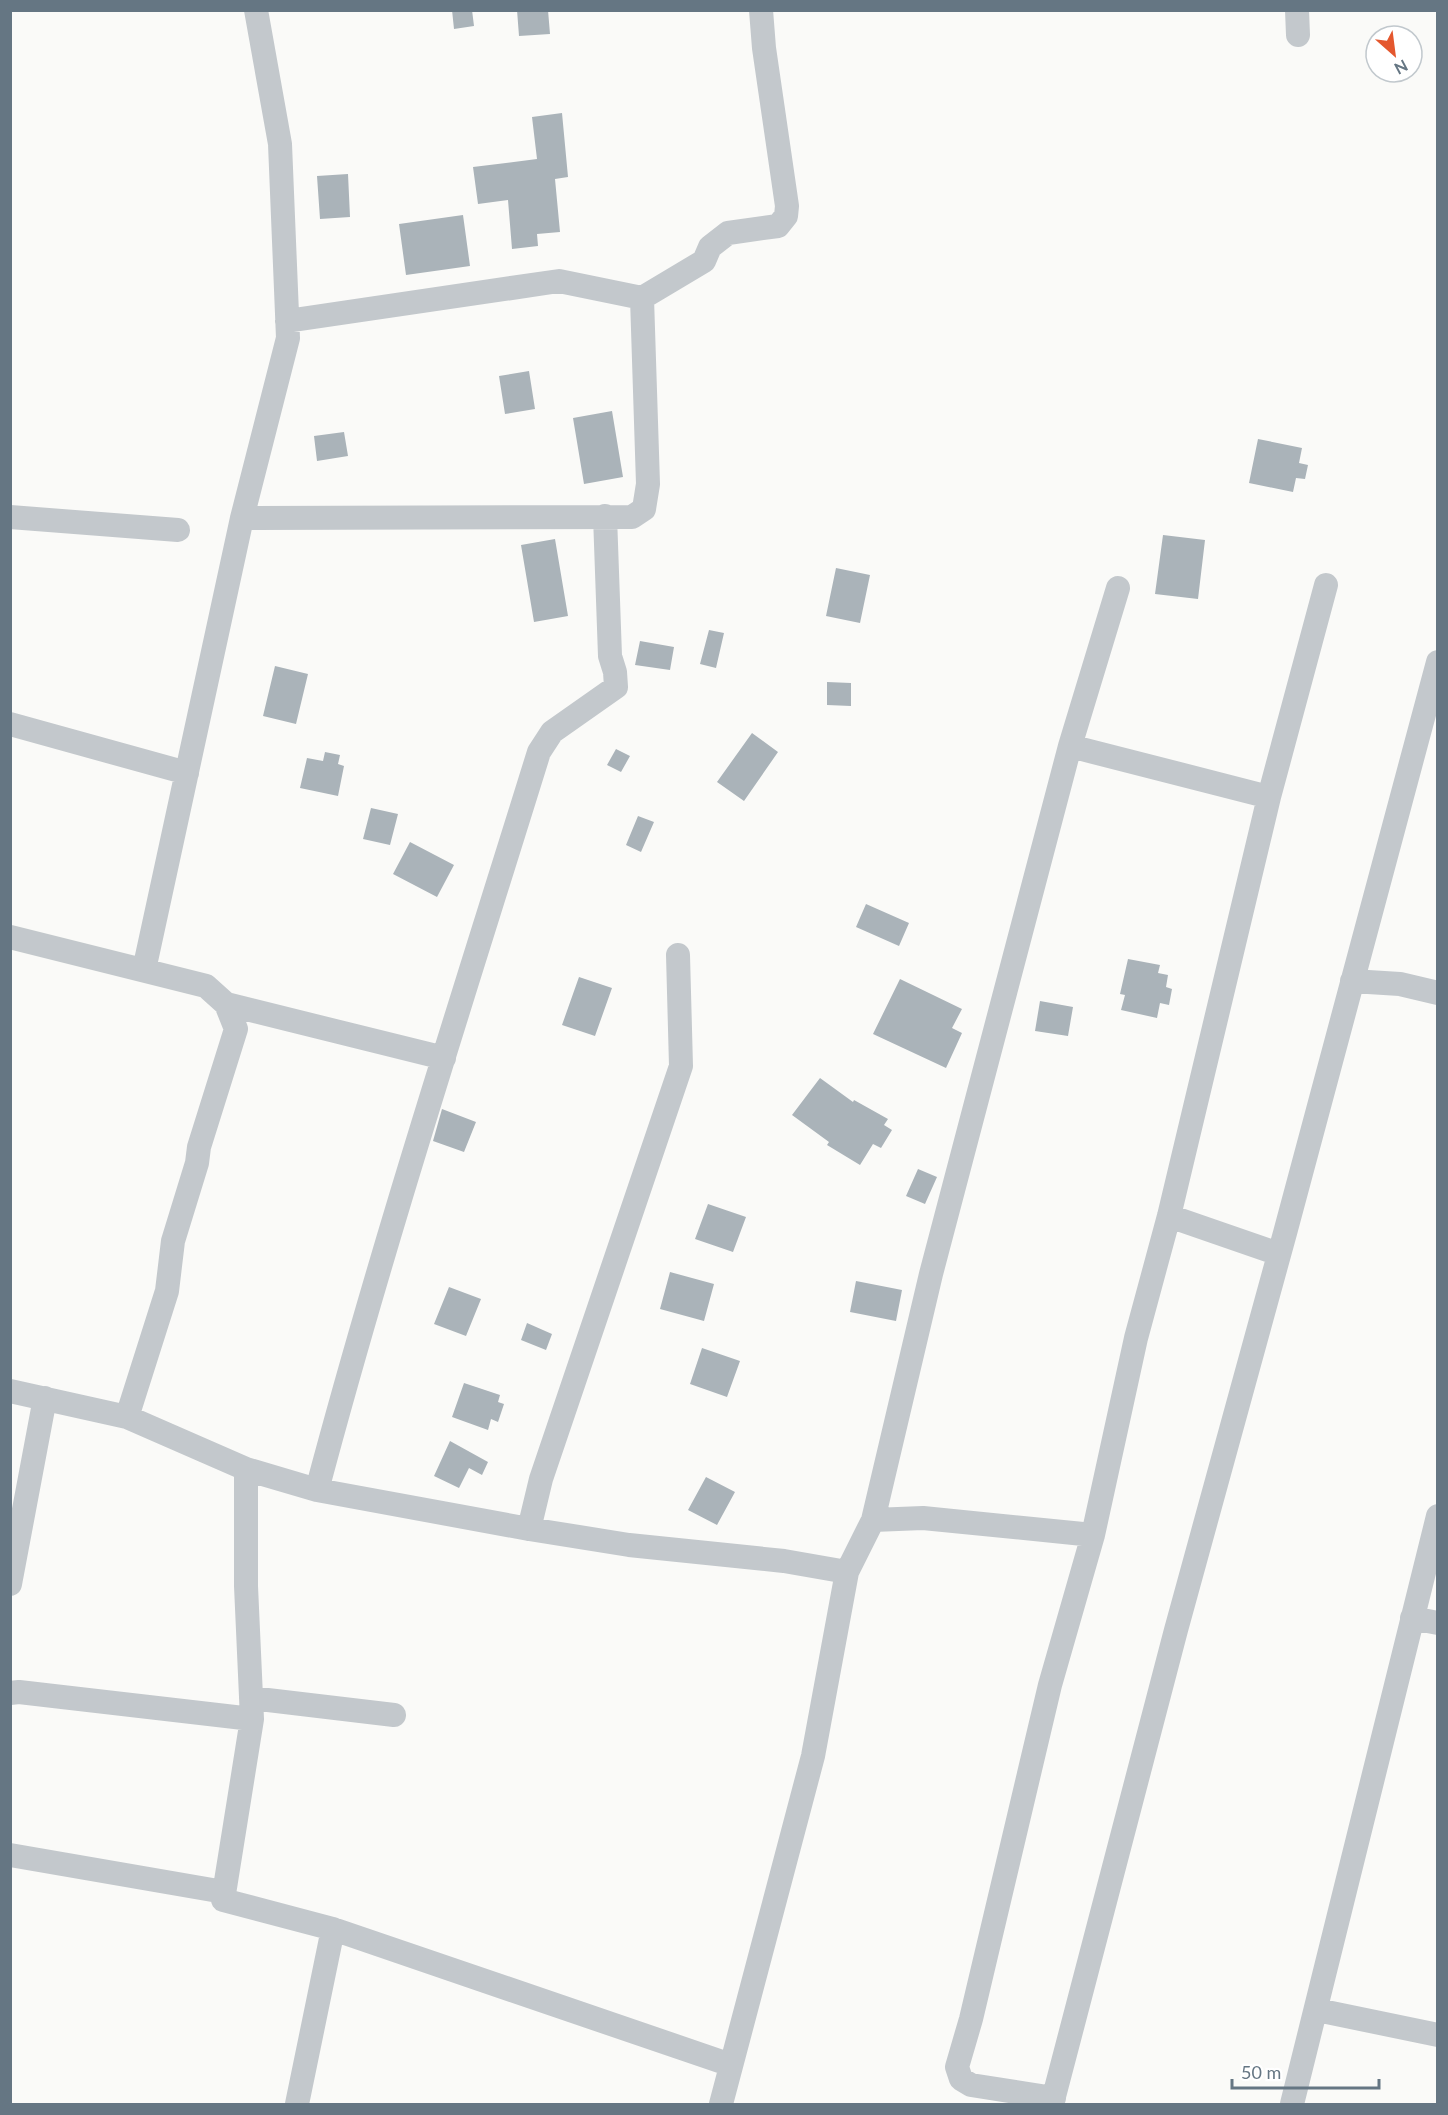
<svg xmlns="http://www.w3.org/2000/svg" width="1448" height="2115" font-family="Lato,sans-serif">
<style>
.building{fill:#aab3b9}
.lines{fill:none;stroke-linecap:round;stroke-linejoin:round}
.minor{stroke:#c3c8cc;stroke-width:24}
</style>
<rect width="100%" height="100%" fill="#fafaf8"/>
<!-- building -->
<path class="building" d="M452,10H472L474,26L454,29Z
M517,10H548L550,34L519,36Z
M562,113L568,177L555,179L560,232L537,234L538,246L512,249L508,200L478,204L473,167L537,159L532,117Z
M348,174L350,217L320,219L317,176Z
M463,215L470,266L406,275L399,224Z
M529,371L535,409L505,414L499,376Z
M612,411L623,477L584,484L573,418Z
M344,432L348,456L317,461L314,436Z
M1258,439L1302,448L1299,463L1308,465L1305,479L1296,478L1293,492L1249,483Z
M1163,535L1205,540L1198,599L1155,594Z
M555,539L568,616L534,622L521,545Z
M836,568L870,575L860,623L826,616Z
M709,630L724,633L716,668L700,664Z
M640,641L674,647L670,670L635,665Z
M275,666L308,674L296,724L263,716Z
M827,682L851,683V706L827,705Z
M752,733L778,752L744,801L717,782Z
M616,749L630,756L621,772L607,765Z
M325,752L340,755L338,764L344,766L338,796L300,788L307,758L323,761Z
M371,808L398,814L390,845L363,839Z
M638,816L654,822L641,852L626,845Z
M410,842L454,865L437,897L393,874Z
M866,904L909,923L899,946L856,927Z
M1128,959L1160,965L1158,973L1168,975L1166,987L1172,989L1169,1005L1160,1003L1157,1018L1121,1010L1125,995L1120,994Z
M579,977L612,988L595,1036L562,1025Z
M900,979L962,1009L952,1028L962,1033L946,1068L873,1034Z
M1040,1001L1073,1007L1068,1036L1035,1031Z
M820,1078L853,1102L854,1100L888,1119L884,1125L892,1130L881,1148L873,1144L860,1165L827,1145L829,1142L792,1115Z
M442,1109L476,1122L464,1152L433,1141Z
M918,1169L937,1177L925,1204L906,1196Z
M708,1204L746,1217L733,1252L695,1239Z
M670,1272L714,1284L704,1321L660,1309Z
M856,1281L902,1290L896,1321L850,1312Z
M449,1287L481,1299L466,1336L434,1324Z
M527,1323L552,1334L546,1350L521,1340Z
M702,1348L740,1361L727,1397L690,1384Z
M464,1383L500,1395L498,1402L504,1404L498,1422L491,1419L488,1430L452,1417Z
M450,1441L488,1462L482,1475L469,1468L459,1488L434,1476Z
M706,1477L735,1492L717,1525L688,1510Z"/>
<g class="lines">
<!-- minor -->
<path class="minor" d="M1297,10L1298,35
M287,321L559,281L642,298
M10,517L178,530
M242,518L632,517L644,509L648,484L642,298L704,261L710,247L728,233L778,226L786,216L787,206L764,48L761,10
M10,724L187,773
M1070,746L1269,797
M10,937L206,986L226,1004L236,1029L199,1147L197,1163L173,1241L167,1291L127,1417
M144,970L242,518L288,338L280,144L256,10
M1352,981L1400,984L1438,993
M226,1004L444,1058
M1169,1216L1279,1254
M10,1391L127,1417L246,1469L317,1490L529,1529L629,1545L784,1561L847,1572
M246,1469V1586L252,1719L223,1900L333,1929L731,2065
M317,1490C383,1242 463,997 539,752L552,732L616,687L615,672L610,656L605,516
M873,1520L923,1518L1093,1535
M529,1529L541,1479L681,1066L678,955
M10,1584L45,1398
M1412,1618L1438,1623
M10,1693L19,1692L252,1719
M251,1698L394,1715
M10,1855L224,1892
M1317,2010L1438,2035
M1054,2098L971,2085L961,2079L957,2067L971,2019L1050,1685L1093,1535L1136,1338L1169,1216L1269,797L1326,585
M297,2104L333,1929
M721,2104L813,1756L847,1572L873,1520L931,1274L1070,746L1118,588
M1052,2104L1176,1630L1285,1233L1438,662
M1292,2104L1438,1516"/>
</g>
<!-- border -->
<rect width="1448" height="2115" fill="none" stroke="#657683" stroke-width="24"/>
<!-- north arrow -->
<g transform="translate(1394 54) rotate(152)"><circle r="28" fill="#ffffff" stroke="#c1c8cd" stroke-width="1.5"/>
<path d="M0-4.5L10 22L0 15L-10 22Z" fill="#e4572e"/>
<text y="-9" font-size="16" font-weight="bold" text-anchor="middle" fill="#657683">N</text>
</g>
<!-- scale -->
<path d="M1232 2079v9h147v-9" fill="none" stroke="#657683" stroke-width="3"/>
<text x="1241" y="2079" font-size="18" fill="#657683" stroke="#ffffff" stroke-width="4.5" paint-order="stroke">50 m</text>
</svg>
